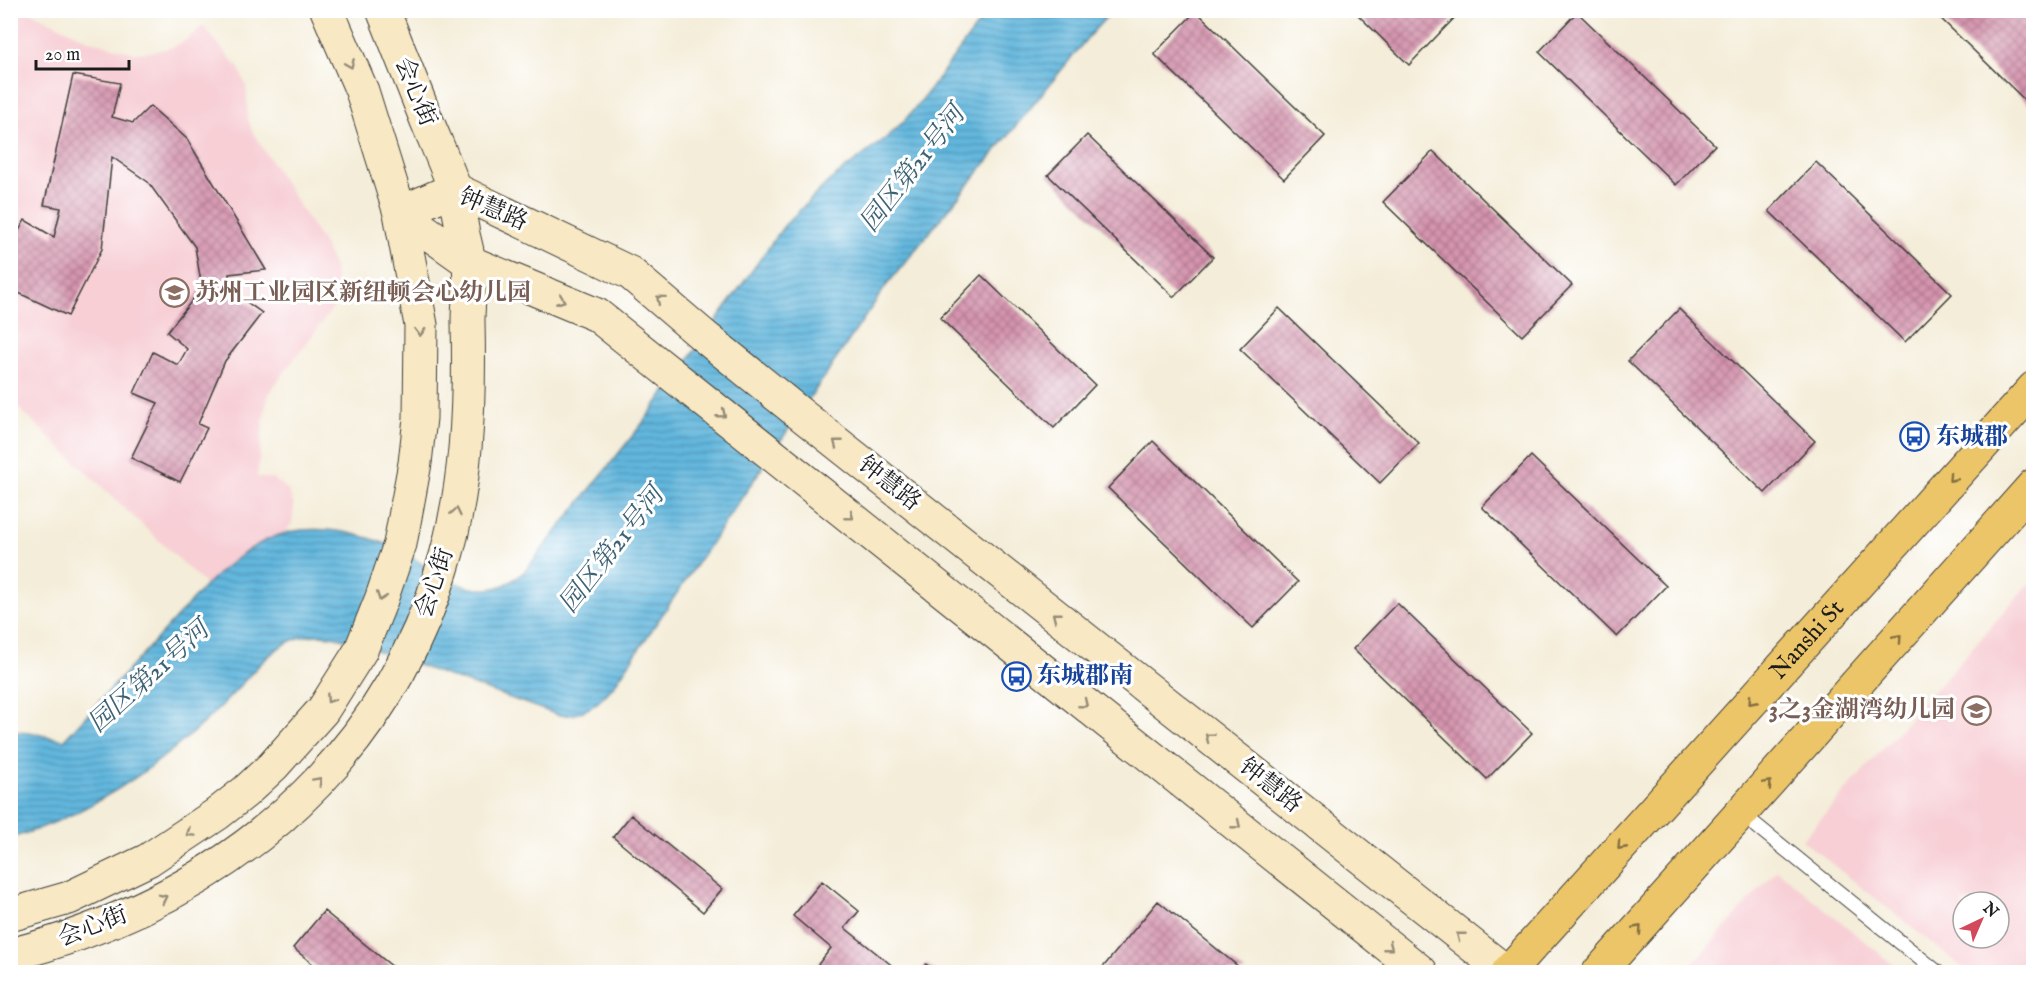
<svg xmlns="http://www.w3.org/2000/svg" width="2044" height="983" font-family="'IM FELL English','Noto Serif SC',serif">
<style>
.built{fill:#f7cfd5;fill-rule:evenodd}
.water{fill:url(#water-rules);stroke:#3f6a7d;stroke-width:1.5}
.building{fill:url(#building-cross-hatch)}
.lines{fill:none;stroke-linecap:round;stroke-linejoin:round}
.lane-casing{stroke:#3c3b38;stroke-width:16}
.secondary-casing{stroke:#3c3b38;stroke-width:35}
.primary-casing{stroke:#3c3b38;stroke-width:35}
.lane{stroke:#fff;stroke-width:14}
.secondary{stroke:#f8e8c3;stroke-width:33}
.primary{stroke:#edc569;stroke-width:33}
.oneway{stroke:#958c78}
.oneway2{stroke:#847042}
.labels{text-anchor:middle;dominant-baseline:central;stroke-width:6;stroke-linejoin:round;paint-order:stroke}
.street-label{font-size:24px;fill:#1c1c1c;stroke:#fff}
.education-label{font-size:24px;font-weight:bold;fill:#785e54;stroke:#fff;text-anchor:start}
.transit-label{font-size:24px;font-weight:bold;fill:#164399;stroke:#fff;text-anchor:start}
.water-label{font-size:26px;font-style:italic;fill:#3c6273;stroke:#fff}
</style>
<defs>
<pattern id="water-rules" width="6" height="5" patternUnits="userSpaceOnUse" patternTransform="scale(1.5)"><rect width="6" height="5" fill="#62b7de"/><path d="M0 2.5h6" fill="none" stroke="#5094b3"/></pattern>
<pattern id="building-cross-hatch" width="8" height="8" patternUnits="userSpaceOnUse" patternTransform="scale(1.5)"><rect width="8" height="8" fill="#d594ae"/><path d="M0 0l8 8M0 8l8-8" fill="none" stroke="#ac788d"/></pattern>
</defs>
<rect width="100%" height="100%" fill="#fff"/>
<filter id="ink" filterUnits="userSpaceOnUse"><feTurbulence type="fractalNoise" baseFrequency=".0167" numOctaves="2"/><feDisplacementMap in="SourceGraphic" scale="12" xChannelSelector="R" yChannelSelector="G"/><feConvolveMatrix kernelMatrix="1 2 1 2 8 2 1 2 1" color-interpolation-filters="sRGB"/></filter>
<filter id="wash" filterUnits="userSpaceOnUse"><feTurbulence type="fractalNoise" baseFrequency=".008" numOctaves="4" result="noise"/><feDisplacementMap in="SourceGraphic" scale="24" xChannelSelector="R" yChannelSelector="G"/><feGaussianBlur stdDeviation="1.35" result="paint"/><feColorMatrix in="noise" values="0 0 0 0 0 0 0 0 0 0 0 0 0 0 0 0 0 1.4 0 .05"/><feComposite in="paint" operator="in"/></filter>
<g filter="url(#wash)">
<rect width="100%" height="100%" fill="#f4edd9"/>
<!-- built -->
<path class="built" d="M10,11H29L88,40L135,53L152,52L173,47L183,42L203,26L240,70L246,86L248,118L252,131L324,245L334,267L337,288V298L335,305L269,393L265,410L257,477L274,479L288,490L294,506L292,523L284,534L255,547L231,562L206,585L11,401Z
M2033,579V972H1968L1802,840ZM1963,902H1999V938H1963Z
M1777,870L1902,972H1685Z"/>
<!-- water -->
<path class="water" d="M988,11H1112L1089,36L886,286L615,684C600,703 584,717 558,715L341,638C321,633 301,634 283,645C257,662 238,691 215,712C156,769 89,815 11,838L10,731L36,734L64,740L206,585C228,564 256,540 286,533C318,525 356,533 386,544C434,564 474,617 525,571L642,424L784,226L829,181L886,138L903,122L922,100Z"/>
<g id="blocks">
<!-- building -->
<path class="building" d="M1353,10H1462L1409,65Z
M1932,10H2034V109Z
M1196,11L1325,136L1284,179L1154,54Z
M1577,12L1715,145L1676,185L1539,52Z
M73,75L120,83L112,117L133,123L150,106L187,139L266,270L229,274L227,288L262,313L225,361L198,424L207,428L180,482L131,458L158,403L134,393L153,352L178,365L187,349L167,332L202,288L195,247L148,182L112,157L102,249L68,316L10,289V247L25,220L54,237L61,208L44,205Z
M1087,135L1213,257L1174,297L1048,175Z
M1433,151L1572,285L1522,336L1383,202Z
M1816,162L1952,294L1905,342L1769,211Z
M981,275L1095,385L1054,428L940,318Z
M1279,308L1419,443L1380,483L1240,349Z
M1679,309L1815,441L1765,493L1628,361Z
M1153,441L1298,582L1253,628L1108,488Z
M1531,456L1666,586L1617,637L1482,507Z
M1397,603L1532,733L1487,779L1353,649Z
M631,815L722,889L703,912L613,837Z
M822,881L859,911L845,928L900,972H812L831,948L793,916Z
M1158,901L1245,972H1099Z
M324,911L399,972H323L293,948Z
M926,964L937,972H919Z"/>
</g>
</g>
<g filter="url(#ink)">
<use href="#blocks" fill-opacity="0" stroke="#3c3b38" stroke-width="1.5"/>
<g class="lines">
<defs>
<path id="lane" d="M1742,814L1937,972"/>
<path id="secondary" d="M400,213L454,189L630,273L705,337L799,413L1506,972
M400,213L469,262L597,315L1421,972
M10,915L69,898L148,860L217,814L245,792L273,766L323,710L361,650L381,600L400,544L415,463L420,418L421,325L400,213L362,91L327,10
M10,955C213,903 379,774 442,569C467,490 470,405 468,322C468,303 471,282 469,263C468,253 465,243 463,234C460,218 458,202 454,187C446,165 436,143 427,121C412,84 398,47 383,10"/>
<g id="primary">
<path id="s1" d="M1508,972L2034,388"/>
<path d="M1599,972L2034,485"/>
</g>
</defs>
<!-- lane casing -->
<use href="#lane" class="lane-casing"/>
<!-- secondary casing -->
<use href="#secondary" class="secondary-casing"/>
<!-- primary casing -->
<use href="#primary" class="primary-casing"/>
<!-- lane -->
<use href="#lane" class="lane"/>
<!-- secondary -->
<use href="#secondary" class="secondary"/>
<!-- primary -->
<use href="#primary" class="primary"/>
</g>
<!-- one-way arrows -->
<defs><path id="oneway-chevron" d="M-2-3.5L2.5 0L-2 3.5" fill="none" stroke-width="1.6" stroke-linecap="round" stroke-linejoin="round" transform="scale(1.5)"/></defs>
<g class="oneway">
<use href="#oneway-chevron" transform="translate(350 64) rotate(67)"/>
<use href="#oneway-chevron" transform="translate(660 299) rotate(-140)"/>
<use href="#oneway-chevron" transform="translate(561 300) rotate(22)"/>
<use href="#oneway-chevron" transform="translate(420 332) rotate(89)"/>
<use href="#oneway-chevron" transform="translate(722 414) rotate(39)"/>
<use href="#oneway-chevron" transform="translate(837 443) rotate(-142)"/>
<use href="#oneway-chevron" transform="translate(456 512) rotate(-78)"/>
<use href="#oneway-chevron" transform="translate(850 516) rotate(39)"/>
<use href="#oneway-chevron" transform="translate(381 597) rotate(110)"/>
<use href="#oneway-chevron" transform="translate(1056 616) rotate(-142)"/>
<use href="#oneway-chevron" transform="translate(330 699) rotate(124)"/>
<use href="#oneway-chevron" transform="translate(1084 704) rotate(39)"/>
<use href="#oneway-chevron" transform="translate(1209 737) rotate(-142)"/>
<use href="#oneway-chevron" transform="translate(318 781) rotate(-47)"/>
<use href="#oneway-chevron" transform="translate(1237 825) rotate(39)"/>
<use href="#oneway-chevron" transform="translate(190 833) rotate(146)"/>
<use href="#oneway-chevron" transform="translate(163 898) rotate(-27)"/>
<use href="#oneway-chevron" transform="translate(1460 936) rotate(-142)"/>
<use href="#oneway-chevron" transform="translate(1389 947) rotate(38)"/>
</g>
<g class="oneway2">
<use href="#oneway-chevron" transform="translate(1952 478) rotate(132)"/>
<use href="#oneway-chevron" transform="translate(1898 638) rotate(-48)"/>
<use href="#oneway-chevron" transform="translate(1752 701) rotate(132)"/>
<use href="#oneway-chevron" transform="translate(1768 784) rotate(-48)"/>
<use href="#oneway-chevron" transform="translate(1621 846) rotate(132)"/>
<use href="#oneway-chevron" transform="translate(1638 929) rotate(-48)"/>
</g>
</g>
<!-- icons -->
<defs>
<symbol id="school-ring" viewBox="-11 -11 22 22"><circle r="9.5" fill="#fff" stroke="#8d6e63" stroke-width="1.5"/><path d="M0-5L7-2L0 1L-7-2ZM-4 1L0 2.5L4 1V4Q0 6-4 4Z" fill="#8d6e63"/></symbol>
<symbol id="bus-ring" viewBox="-11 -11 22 22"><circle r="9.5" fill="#fff" stroke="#1a4fb4" stroke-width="1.5"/><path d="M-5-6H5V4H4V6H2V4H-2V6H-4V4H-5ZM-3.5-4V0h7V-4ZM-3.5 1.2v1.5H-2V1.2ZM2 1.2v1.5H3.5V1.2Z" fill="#1a4fb4"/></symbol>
</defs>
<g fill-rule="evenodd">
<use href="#school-ring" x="158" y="276" width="33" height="33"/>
<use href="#bus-ring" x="1898" y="420" width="33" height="33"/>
<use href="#bus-ring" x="1000" y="660" width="33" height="33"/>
<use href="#school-ring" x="1960" y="694" width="33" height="33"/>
</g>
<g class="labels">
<!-- street labels -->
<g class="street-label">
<text transform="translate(415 92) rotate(68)">会心街</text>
<text transform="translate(493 210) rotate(23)">钟慧路</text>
<text transform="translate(889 484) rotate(38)">钟慧路</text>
<text transform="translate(435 583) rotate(-71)">会心街</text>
<text stroke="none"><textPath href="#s1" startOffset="447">Nanshi St</textPath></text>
<text transform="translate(1270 786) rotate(38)">钟慧路</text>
<text transform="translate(93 927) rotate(-21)">会心街</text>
</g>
<!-- education labels -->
<g class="education-label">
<text x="195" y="293">苏州工业园区新纽顿会心幼儿园</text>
<text x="1955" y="710" text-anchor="end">3之3金湖湾幼儿园</text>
</g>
<!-- transit labels -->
<g class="transit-label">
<text x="1936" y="437">东城郡</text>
<text x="1037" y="676">东城郡南</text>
</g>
<!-- water labels -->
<g class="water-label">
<text transform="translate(913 169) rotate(-52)">园区第21号河</text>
<text transform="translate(612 550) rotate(-52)">园区第21号河</text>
<text transform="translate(149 677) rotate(-42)">园区第21号河</text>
</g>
</g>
<!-- margin -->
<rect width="2044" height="983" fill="none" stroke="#fff" stroke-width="36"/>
<!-- north arrow -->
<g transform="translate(1981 920) rotate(44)"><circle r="28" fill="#ffffff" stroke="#a4a4a4" stroke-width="1.5"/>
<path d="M0-4.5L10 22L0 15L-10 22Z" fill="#d1495b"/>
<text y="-9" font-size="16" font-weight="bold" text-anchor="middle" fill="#1c1c1c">N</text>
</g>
<!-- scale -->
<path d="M36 60v9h93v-9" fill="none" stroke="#1c1c1c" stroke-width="3"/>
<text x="45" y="60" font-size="18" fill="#1c1c1c" stroke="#ffffff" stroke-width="4.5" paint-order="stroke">20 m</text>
</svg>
